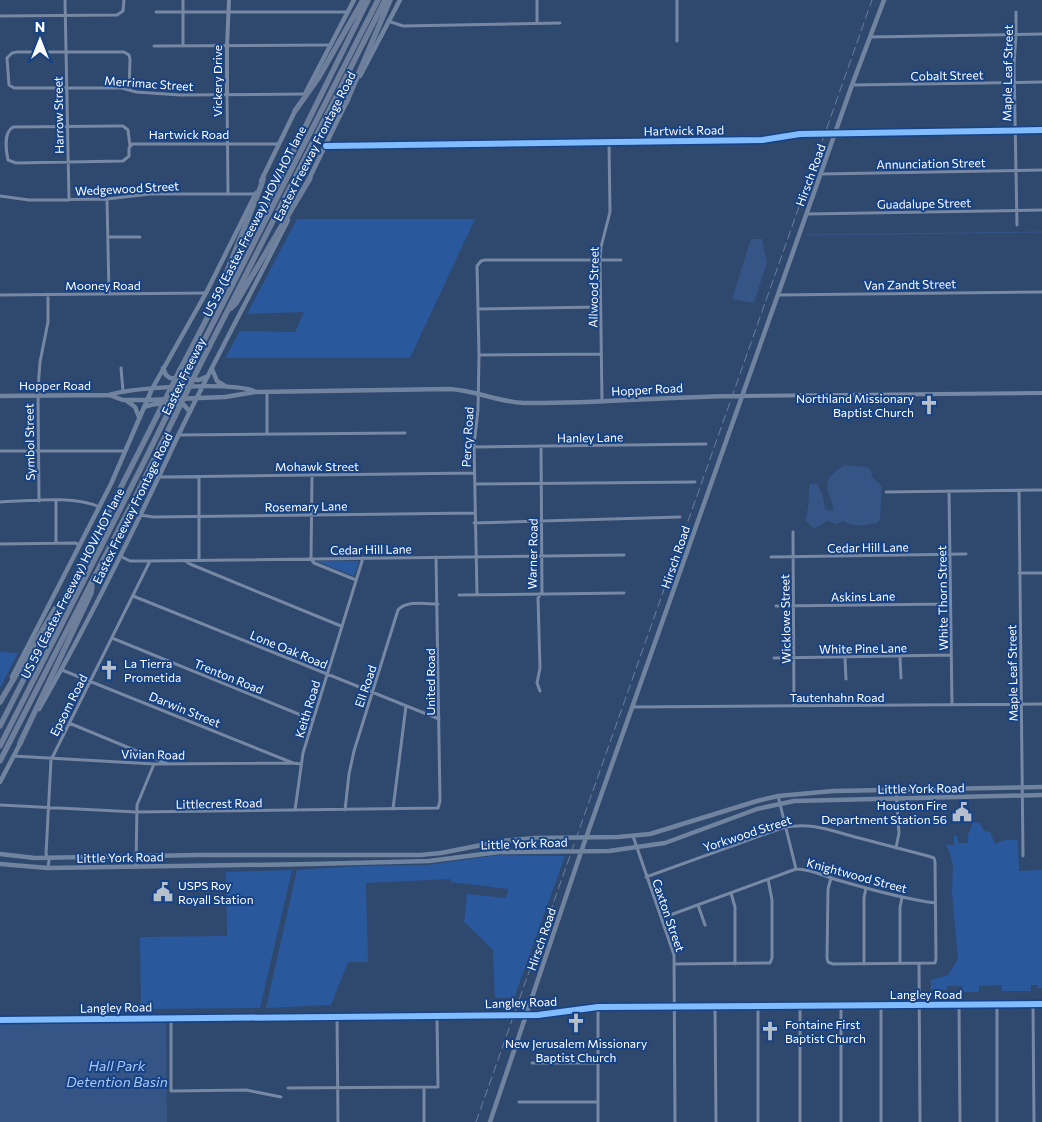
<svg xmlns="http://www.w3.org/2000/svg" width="1042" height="1122" font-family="Commissioner,sans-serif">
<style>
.green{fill:#2a589d}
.water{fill:#355586}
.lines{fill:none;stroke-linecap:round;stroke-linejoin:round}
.stream{stroke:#355586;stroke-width:1}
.minor{stroke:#7688a3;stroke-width:3}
.tertiary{stroke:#7688a3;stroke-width:4}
.secondary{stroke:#71849f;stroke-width:4.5}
.motorway{stroke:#6d7f9b;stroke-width:5.5}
.rail{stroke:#6d7f9b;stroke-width:1;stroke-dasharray:9 4;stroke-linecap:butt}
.motorway-bridge{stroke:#6d7f9b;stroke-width:5.5}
.cycleway-casing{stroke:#164286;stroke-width:9}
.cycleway{stroke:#80bcff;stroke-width:6}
.labels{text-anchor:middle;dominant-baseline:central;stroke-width:4;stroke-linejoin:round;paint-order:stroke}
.street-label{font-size:12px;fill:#fff;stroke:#164286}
.poi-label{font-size:12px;fill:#fff;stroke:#164286;text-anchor:start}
.water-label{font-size:14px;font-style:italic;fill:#a7c7f5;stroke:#164286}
</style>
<rect width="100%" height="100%" fill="#2f486d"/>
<!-- green -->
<path class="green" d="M297,219H475L410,358H225L240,331L295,332L304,312L247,314Z
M316,561H359L354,576Z
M0,652L18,653L0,688Z
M973,822L980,823L984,831L990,832L995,844L1005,840H1018L1019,871L1042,870V988H1038L1037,985H1031V991H1002V985L979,986V992H962V986H947V990H931V980L948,975L958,959L952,893L953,865L949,850L945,844L954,846V836H957L958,843H968V835Z
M499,855L565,856L514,998H495L493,950L464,922L467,894L506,898L508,889L451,882L450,879L366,883L368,962H348L331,1005L266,1008L297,870L359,866L427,865Z
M292,870L260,1008L141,1009L140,937L227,936L226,872Z"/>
<!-- water -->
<path class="water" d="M751,239H762L767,262L754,303L732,299Z
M845,465L867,467L871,470L872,477L882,486L880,520L877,523C865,525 854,528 843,521L836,524L827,521L814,529L805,520C809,509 809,497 809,485L812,483L817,484L823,496L825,509L829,511L833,510C834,505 832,503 830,498C823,480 829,475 845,465Z
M166,1022L167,1122H0V1024Z"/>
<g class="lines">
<!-- stream -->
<path class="stream" d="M805,235L1042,232"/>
<!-- minor -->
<path class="minor" d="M65,0L69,200
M183,0V46
M537,0V23
M677,0V41
M156,12H348
M1016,12V34L1014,65L1017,225
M0,16L117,15L123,11L124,0
M388,21L403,26L560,23
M870,37L1042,34
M154,46L330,45
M852,85L1042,82
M129,89L130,59L129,55L124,52H17L12,53L7,58L9,85L14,88H122L136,92L180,95L305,94
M227,94L228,193
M130,146L128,130L123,126H118L13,127C3,133 6,150 8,160L16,163L123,161L129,156V148L132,144H279
M821,174L1042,170
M0,196L29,200L107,199L150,194H255
M107,199L109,294
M807,214L1042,210
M108,237H140
M0,295L206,293
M778,295L1042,292
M478,309L600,307
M479,355L601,354
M121,368L123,391
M602,402L600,260L601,247L610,212L609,143
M267,434V392
M178,435L405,433
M474,447L706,444
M0,451H124
M160,477L474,473
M199,477V560
M475,484L695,482
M1019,490L1023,856
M949,491L952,705
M886,492L1042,490
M39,501L38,389L40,362L48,322V294
M56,501V543
M0,502C28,501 75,495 99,507
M140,515L153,517L474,513
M474,523L680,517
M793,532L794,706
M0,544L75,543L80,545
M120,556L130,561H150L624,555
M771,557L966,554
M311,559L312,475
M311,559L314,563L356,580
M185,561L190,564L341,626
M1019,573H1042
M459,595L624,593
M477,595L474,445L478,410L479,355L477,266L481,261L485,260H621
M133,596L439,719
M776,606L950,604
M112,638L313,720
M900,657L901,678
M774,658L951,655
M845,658L846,679
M62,670L293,763L301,764
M540,691L537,683L540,668L538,598L542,592L541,446
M633,707L1042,704
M69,723L168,764
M13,756L154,764L293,763
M778,796L796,869
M0,805L136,812L438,808L440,801L436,557
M393,809L406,706
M295,810L303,753L363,558
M345,810L349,774L354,751L398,610C407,600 426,604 438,604
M633,836L674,955L675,1122
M896,848L899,833L896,790
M136,867L137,805L154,764
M48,868L49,860L46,854L51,760L150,561
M646,877L782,828C812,821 831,831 859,838C882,844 905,850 928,856L934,858L935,862L936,958L935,963L833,964L828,962L827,958L828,889L831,878
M731,893L735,907V964
M698,905L705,925
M662,918L796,869C813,869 825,877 841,881C872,890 904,899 935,903
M900,963V908L902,897
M675,964L770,963L772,958V900L768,879
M864,964V898L866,888
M919,964L920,1122
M997,1004V1122
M800,1005V1122
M881,1005V1122
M959,1005L960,1122
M1033,1005L1034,1122
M715,1006L716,1122
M758,1006V1122
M598,1007V1122
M337,1016L338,1122
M171,1018V1091L246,1090L281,1097
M532,1063H598
M288,1088L438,1087L437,1016
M424,1088V1122
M519,1102H598
M841,1122V1005"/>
<!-- tertiary -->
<path class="tertiary" d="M227,94V46L229,0
M326,146L762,140L800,134L1042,130
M743,396L1042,393
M0,1020L538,1015L598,1007L1042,1004"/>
<!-- secondary -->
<path class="secondary" d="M360,76L400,0
M306,92L354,0
M309,179L347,101
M261,181L296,109
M163,368L166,375L170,378L199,380L208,376
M212,369L217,381L225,386
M109,395L123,400H148L225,397L255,392L449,389C475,390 498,402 524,403C597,404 670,396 743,396
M0,396L109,395C133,387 232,382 254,391
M127,401L135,407L139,417
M145,407C156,402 172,404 184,405L190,412
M12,677L111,484L152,389L206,293L256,193
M39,709C90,621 135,528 178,436C213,363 252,292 288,220
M0,782L21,742
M535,852V838
M0,854L35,858L198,855H420L441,853L502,841L535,838L618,837L650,834L757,801L778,796L833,791L1042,787
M0,864L48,868L312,864L429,861L499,852L609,851L665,843L757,809L794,801L1042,795
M490,1122L581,852L852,85L884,0"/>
<!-- motorway -->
<path class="motorway" d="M346,103L390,0
M295,111L319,77L363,0
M226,274L261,186L263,179
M231,308L236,303L310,178
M198,369L385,0
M180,370L277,184L368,0
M189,370L378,0
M0,702L55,609L60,604
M0,726L157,416
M20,743L91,593L92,586
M0,746L144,462L166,417
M0,761L142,484L175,416"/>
<!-- rail -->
<path class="rail" d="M476,1122L872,0"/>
<!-- motorway-bridge -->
<path class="motorway-bridge" d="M157,416L180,370
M175,416L198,369
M166,417L189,370"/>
<defs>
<path id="cycleway" d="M326,146L762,140L800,134L1042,130
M0,1020L538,1015L598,1007L1042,1004"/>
</defs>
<!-- cycleway casing -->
<use href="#cycleway" class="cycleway-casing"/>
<!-- cycleway -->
<use href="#cycleway" class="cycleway"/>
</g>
<!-- icons -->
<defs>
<symbol id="church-bare" viewBox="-9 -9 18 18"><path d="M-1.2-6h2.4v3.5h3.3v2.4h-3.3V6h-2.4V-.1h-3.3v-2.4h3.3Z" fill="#b6bfcc" stroke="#164286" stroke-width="2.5" paint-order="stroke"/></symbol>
<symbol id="civic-bare" viewBox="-9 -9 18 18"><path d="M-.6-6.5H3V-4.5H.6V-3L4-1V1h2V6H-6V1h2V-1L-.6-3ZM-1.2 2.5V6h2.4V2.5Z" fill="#b6bfcc" stroke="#164286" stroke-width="2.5" paint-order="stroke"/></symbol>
</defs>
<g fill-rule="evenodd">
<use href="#church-bare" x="915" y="391" width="28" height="28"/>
<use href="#church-bare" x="95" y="656" width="28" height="28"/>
<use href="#civic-bare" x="948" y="798" width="28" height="28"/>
<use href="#civic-bare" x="149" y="878" width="28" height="28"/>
<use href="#church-bare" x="562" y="1009" width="28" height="28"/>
<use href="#church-bare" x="756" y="1017" width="28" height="28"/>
</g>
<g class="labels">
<!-- street labels -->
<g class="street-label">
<text transform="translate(1007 73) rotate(-89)">Maple Leaf Street</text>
<text transform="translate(947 75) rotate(-1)">Cobalt Street</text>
<text transform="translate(217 81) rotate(-90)">Vickery Drive</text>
<text transform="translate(149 83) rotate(4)">Merrimac Street</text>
<text transform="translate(58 115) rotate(-91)">Harrow Street</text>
<text transform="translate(684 130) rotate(-1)">Hartwick Road</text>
<text x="189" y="134">Hartwick Road</text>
<text transform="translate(314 146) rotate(-63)">Eastex Freeway Frontage Road</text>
<text transform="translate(931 163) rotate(-1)">Annunciation Street</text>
<text transform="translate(810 175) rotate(-70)">Hirsch Road</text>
<text transform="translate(127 188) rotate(-3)">Wedgewood Street</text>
<text transform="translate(924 203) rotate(-1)">Guadalupe Street</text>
<text transform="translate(254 221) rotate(-63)">US 59 (Eastex Freeway) HOV/HOT lane</text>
<text transform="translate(910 284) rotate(-1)">Van Zandt Street</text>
<text x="103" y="285">Mooney Road</text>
<text transform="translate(593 287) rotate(-89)">Allwood Street</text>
<text transform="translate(183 376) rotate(-64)">Eastex Freeway</text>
<text x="55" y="385">Hopper Road</text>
<text transform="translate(647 389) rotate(-3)">Hopper Road</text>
<text transform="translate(467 437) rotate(-87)">Percy Road</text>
<text transform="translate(590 437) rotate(-1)">Hanley Lane</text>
<text transform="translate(29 442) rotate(-91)">Symbol Street</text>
<text x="317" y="466">Mohawk Street</text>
<text transform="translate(306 506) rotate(-1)">Rosemary Lane</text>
<text transform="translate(132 508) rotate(-64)">Eastex Freeway Frontage Road</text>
<text transform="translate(868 547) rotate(-1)">Cedar Hill Lane</text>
<text transform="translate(371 549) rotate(-1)">Cedar Hill Lane</text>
<text transform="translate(532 554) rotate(-89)">Warner Road</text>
<text transform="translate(675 557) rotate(-71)">Hirsch Road</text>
<text transform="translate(72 583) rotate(-63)">US 59 (Eastex Freeway) HOV/HOT lane</text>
<text transform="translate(863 596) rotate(-1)">Askins Lane</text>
<text transform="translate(942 598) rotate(-91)">White Thorn Street</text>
<text transform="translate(785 619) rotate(-91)">Wicklowe Street</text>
<text transform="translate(863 648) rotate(-1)">White Pine Lane</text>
<text transform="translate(289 649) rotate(22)">Lone Oak Road</text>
<text transform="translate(1012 673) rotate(-91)">Maple Leaf Street</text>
<text transform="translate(229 676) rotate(22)">Trenton Road</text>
<text transform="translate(430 682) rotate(-90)">United Road</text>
<text transform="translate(365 686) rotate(-71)">Ell Road</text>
<text x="837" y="697">Tautenhahn Road</text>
<text transform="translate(68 705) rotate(-63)">Epsom Road</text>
<text transform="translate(185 709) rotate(22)">Darwin Street</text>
<text transform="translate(307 709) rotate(-73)">Keith Road</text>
<text transform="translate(153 754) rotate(1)">Vivian Road</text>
<text transform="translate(921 788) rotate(-1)">Little York Road</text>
<text transform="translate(219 803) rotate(-1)">Littlecrest Road</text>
<text transform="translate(747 833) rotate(-18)">Yorkwood Street</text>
<text transform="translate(524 843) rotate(-2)">Little York Road</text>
<text transform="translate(120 857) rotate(-1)">Little York Road</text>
<text transform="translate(857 875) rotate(15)">Knightwood Street</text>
<text transform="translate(669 915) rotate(71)">Caxton Street</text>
<text transform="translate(541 939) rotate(-71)">Hirsch Road</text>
<text x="926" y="994">Langley Road</text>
<text transform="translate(521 1002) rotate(-2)">Langley Road</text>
<text transform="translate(116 1007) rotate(-1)">Langley Road</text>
</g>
<!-- poi labels -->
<g class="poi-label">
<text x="914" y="398" text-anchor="end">Northland Missionary<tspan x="914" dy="14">Baptist Church</tspan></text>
<text x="124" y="663">La Tierra<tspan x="124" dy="14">Prometida</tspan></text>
<text x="947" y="805" text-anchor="end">Houston Fire<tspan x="947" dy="14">Department Station 56</tspan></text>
<text x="178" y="885">USPS Roy<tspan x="178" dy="14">Royall Station</tspan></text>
<text x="785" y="1024">Fontaine First<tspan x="785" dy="14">Baptist Church</tspan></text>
<text x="576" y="1043" text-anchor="middle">New Jerusalem Missionary<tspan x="576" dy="14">Baptist Church</tspan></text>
</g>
<!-- water labels -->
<g class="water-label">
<text x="117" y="1065">Hall Park<tspan x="117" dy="16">Detention Basin</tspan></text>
</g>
</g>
<!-- north arrow -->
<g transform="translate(40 40)" stroke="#164286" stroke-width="4" paint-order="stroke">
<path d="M0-4L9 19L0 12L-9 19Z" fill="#ffffff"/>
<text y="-8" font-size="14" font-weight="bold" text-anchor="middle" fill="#ffffff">N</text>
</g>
</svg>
